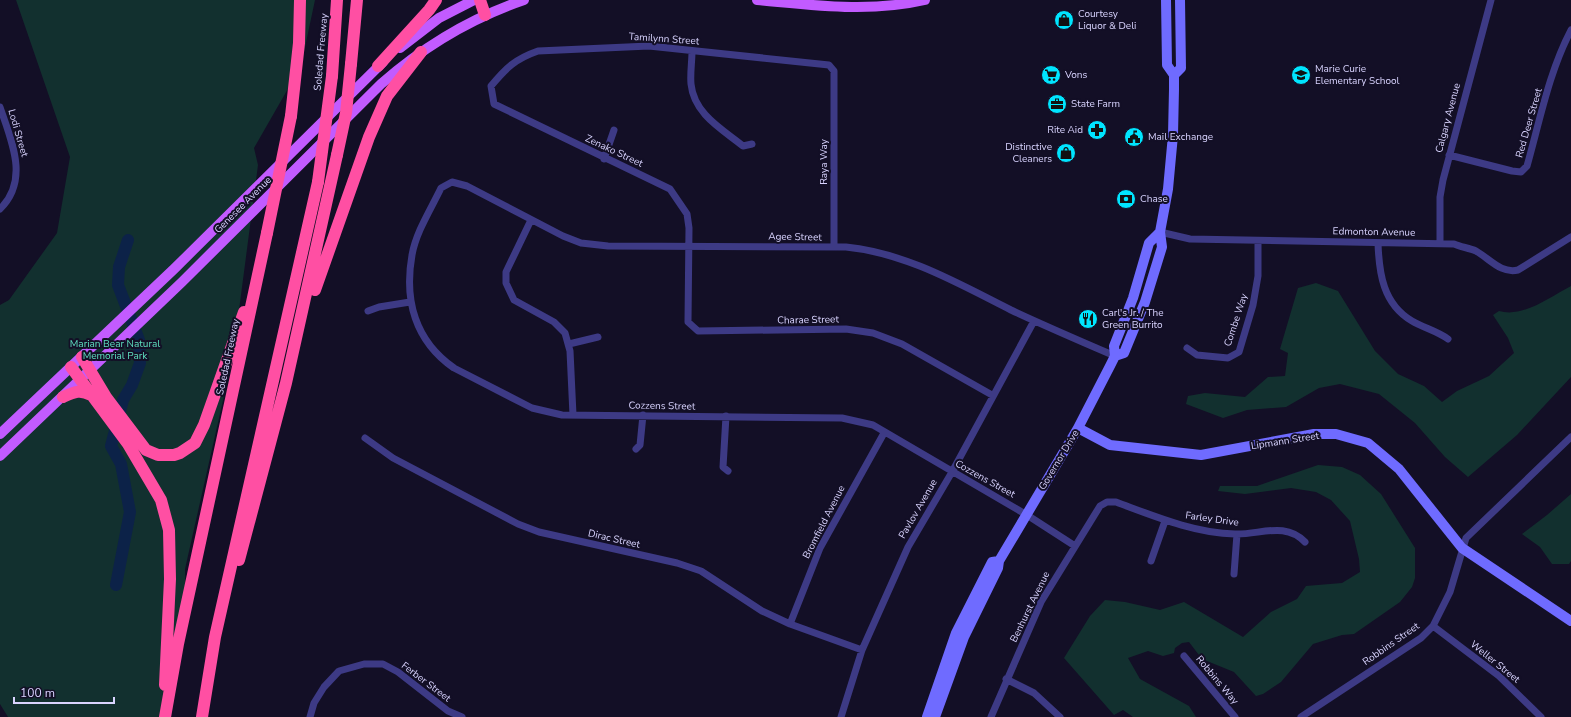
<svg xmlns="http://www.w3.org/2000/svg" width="1571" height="717" font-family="'Nunito Sans',sans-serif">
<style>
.green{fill:#12302f}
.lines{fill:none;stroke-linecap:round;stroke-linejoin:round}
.river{stroke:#0c2248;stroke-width:12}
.street{stroke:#3d3a85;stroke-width:7}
.secondary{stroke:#6f6bff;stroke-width:10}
.primary{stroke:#c25bff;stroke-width:10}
.highway{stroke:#ff4fa3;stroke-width:12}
.highway-bridge{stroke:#ff4fa3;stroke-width:12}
.labels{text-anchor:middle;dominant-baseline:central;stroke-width:4;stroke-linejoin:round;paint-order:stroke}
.poi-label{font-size:10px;fill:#d9d4ff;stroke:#130f26;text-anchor:start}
.street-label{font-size:10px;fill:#d9d4ff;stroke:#130f26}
.park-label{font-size:10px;fill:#5fe0c0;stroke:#130f26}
</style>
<rect width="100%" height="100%" fill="#130f26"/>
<!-- green -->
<path class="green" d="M16,0H315L301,66L254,148L258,165L233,356L185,569L186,628L171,717H8L0,704V305L9,300L57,233L70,157Z
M1316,283L1338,291L1375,351L1398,374L1424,386L1442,402L1457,391L1489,376L1514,353L1508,338L1493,315L1499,311C1523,318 1550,297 1571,286V377L1517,435L1468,477L1445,457L1415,423L1379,394L1340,384L1319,388L1286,407L1247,410L1223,418L1186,404L1188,396L1205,393L1245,397L1268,377L1285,376L1288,353L1280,349L1298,288Z
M1318,465L1342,467L1360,475L1381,494L1415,548V578L1412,587L1400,602L1354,634L1342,635L1313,644L1281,682L1263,694L1256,696L1234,672L1202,659L1189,642L1182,643L1175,648L1174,653L1163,656L1148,651L1128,658L1140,679L1189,706L1196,717H1133L1123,710L1114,715L1064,658L1090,616L1105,600L1125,602L1160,610L1184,602L1243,637L1271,612L1297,599L1306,586L1342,583L1360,572L1359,559L1350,521L1331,500L1316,492L1291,488L1245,494L1218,491L1220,486H1257Z
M1571,494V561L1569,564H1552L1540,547L1522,534L1547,515Z"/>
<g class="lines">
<!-- river -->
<path class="river" d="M116,585L130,512L121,464L111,446L123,400L132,385L140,363L139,340L118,285L119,267L128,240"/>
<!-- street -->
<path class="street" d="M692,51C692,62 690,73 691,84C694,114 722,129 743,146L752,144
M0,107C11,140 30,180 0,209
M1449,155L1512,171L1521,172L1527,166C1540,120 1549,72 1571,30
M604,159L614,130
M531,220L506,272V283L514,300L554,322L565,333L570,351L573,415
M1160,232L1190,239L1454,244C1461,247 1469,248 1476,251C1490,259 1501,274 1518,270L1571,237
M1378,243C1379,273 1383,304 1412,321C1424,328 1437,331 1448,339
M1440,243V197L1443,180L1491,0
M834,247V71L829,65L649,46L538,51C515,59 506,68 491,86L494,104L670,189L687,214L689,228L688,322L698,331L846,329L873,333L902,344L992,395
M368,311L379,307L410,302
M569,344L598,337
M1187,348L1197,355L1228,358L1239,352L1253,305L1258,276V241
M726,416L723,467L728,471
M365,438L393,458L518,524L539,532L677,563L701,571L762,611L790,624L862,650
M636,449L640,445L643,415
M1075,546L1027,515L873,425L842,418L562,415L532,408L454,368C415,341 404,300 412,255C416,232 431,209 441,188L452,182L467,186L563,236L581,243L608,246L846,247C906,253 959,284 1011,310C1045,326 1080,341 1115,356
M1151,561L1165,521
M1234,574L1237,534
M790,624L820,548L884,433
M1433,626L1499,676L1541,717
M1184,656L1235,717
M1006,679L1034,693L1060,717
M310,717L314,703L324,687L339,671L364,664H383L398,672L448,711L462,717
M841,717L862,650L908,547L952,472L1034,321
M991,717L1041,602L1100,506L1107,502H1116C1154,516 1194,533 1235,534C1260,535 1285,521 1305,542
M1301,717L1421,638L1433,626L1450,592L1466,538L1571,437"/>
<!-- secondary -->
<path class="secondary" d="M1174,75L1181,68L1180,0
M1115,356L1124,353L1145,302L1162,247L1160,232L1168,189L1173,135L1174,89V75L1167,65L1166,0
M1078,428L1110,445L1201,455L1314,434H1336L1368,443L1399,469L1462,548L1571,621
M927,717L956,633L992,562L999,561
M935,717L964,637L998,568L999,561L1078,428L1110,366L1115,356L1114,346L1133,298L1149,243L1160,232"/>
<!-- primary -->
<path class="primary" d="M757,0C813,5 869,13 925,0
M400,48L439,18L474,0
M0,434L174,269L383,62
M0,456L182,282L381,84C423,47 471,18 524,0"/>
<!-- highway -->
<path class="highway" d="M480,0L485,15
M351,64L357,0
M378,66L429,10L436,0
M332,76L337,0
M291,116L299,43L300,0
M315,290L369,137L387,96L421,52
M82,357L106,397L146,450L158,455H174L180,453L195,443L204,425L244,312
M71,367L128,444L161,500L169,530L170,579L165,685
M63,397C74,392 80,389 91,395
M239,560L286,383L337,155
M165,717L178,644L267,233
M202,717L215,637L318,182"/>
<!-- highway-bridge -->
<path class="highway-bridge" d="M337,155L346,113L351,64
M318,182L332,76
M267,233L291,116"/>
</g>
<!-- icons -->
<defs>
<symbol id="shop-disc" viewBox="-11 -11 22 22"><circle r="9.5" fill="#00e5ff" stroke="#130f26"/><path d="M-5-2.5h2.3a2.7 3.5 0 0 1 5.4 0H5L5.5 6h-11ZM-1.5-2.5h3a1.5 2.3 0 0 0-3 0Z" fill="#111"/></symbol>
<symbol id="supermarket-disc" viewBox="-11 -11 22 22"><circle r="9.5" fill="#00e5ff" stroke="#130f26"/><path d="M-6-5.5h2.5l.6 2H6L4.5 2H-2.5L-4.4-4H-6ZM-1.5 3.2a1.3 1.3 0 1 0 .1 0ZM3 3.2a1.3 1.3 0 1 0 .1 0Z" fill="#111"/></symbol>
<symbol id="school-disc" viewBox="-11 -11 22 22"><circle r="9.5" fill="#00e5ff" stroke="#130f26"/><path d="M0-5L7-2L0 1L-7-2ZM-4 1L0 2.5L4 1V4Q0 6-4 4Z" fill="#111"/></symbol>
<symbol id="office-disc" viewBox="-11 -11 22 22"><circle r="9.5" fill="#00e5ff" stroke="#130f26"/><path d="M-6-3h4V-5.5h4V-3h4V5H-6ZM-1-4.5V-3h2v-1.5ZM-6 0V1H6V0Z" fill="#111"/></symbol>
<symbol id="pharmacy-disc" viewBox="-11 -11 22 22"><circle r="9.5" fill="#00e5ff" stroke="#130f26"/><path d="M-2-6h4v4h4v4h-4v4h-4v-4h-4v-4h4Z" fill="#111"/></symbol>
<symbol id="civic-disc" viewBox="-11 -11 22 22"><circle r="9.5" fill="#00e5ff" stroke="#130f26"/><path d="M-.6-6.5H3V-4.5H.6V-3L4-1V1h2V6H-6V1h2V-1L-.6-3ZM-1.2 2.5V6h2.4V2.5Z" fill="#111"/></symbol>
<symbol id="bank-disc" viewBox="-11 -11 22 22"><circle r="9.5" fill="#00e5ff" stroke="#130f26"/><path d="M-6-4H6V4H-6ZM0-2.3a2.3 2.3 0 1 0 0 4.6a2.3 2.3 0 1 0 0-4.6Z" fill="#111"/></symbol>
<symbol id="restaurant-disc" viewBox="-11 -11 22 22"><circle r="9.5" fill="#00e5ff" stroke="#130f26"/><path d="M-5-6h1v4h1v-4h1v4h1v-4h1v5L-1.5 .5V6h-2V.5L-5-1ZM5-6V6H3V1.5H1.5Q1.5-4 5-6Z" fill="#111"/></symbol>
</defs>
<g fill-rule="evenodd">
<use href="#shop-disc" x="1053" y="9" width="22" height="22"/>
<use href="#supermarket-disc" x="1040" y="64" width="22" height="22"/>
<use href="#school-disc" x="1290" y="64" width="22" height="22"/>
<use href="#office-disc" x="1046" y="93" width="22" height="22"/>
<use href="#pharmacy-disc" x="1086" y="119" width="22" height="22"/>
<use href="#civic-disc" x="1123" y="126" width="22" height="22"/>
<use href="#shop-disc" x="1055" y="142" width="22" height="22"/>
<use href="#bank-disc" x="1115" y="188" width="22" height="22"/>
<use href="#restaurant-disc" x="1077" y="308" width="22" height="22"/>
</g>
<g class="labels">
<!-- poi labels -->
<g class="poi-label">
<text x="1078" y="14">Courtesy<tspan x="1078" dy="12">Liquor &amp; Deli</tspan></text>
<text x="1315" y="69">Marie Curie<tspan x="1315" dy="12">Elementary School</tspan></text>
<text x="1065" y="75">Vons</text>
<text x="1071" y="104">State Farm</text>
<text x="1083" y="130" text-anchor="end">Rite Aid</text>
<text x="1148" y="137">Mail Exchange</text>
<text x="1052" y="147" text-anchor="end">Distinctive<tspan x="1052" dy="12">Cleaners</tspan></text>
<text x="1140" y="199">Chase</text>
<text x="1102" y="313">Carl's Jr. / The<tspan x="1102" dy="12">Green Burrito</tspan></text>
</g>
<!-- street labels -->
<g class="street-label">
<text transform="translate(664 39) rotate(4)">Tamilynn Street</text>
<text transform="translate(321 52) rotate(-85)">Soledad Freeway</text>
<text transform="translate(1448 118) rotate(-75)">Calgary Avenue</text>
<text transform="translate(1529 123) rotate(-74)">Red Deer Street</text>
<text transform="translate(18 133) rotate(74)">Lodi Street</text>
<text transform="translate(614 151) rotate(25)">Zenako Street</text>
<text transform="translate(824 162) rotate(-90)">Raya Way</text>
<text transform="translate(243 205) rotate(-45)">Genesee Avenue</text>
<text transform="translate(1374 232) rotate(1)">Edmonton Avenue</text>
<text transform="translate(795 237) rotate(1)">Agee Street</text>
<text transform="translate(808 320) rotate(-1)">Charae Street</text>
<text transform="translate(1236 320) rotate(-72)">Combe Way</text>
<text transform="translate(228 357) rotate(-78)">Soledad Freeway</text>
<text transform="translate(662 406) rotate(1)">Cozzens Street</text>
<text transform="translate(1285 441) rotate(-9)">Lipmann Street</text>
<text transform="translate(1059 460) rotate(-59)">Governor Drive</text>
<text transform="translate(985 479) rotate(29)">Cozzens Street</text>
<text transform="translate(918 509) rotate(-60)">Pavlov Avenue</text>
<text transform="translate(1212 519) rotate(8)">Farley Drive</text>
<text transform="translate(824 522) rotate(-63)">Bromfield Avenue</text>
<text transform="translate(614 539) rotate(13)">Dirac Street</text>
<text transform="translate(1030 607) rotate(-64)">Benhurst Avenue</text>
<text transform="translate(1391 644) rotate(-35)">Robbins Street</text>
<text transform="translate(1495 662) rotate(39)">Weller Street</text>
<text transform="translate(1217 680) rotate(50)">Robbins Way</text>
<text transform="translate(426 682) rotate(37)">Ferber Street</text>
</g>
<!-- park labels -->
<g class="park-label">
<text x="115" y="344">Marian Bear Natural<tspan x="115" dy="12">Memorial Park</tspan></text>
</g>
</g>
<!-- scale -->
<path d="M14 697v6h100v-6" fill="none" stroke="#d9d4ff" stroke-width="2"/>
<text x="20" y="697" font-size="12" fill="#d9d4ff" stroke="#130f26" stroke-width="3" paint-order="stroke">100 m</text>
</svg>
